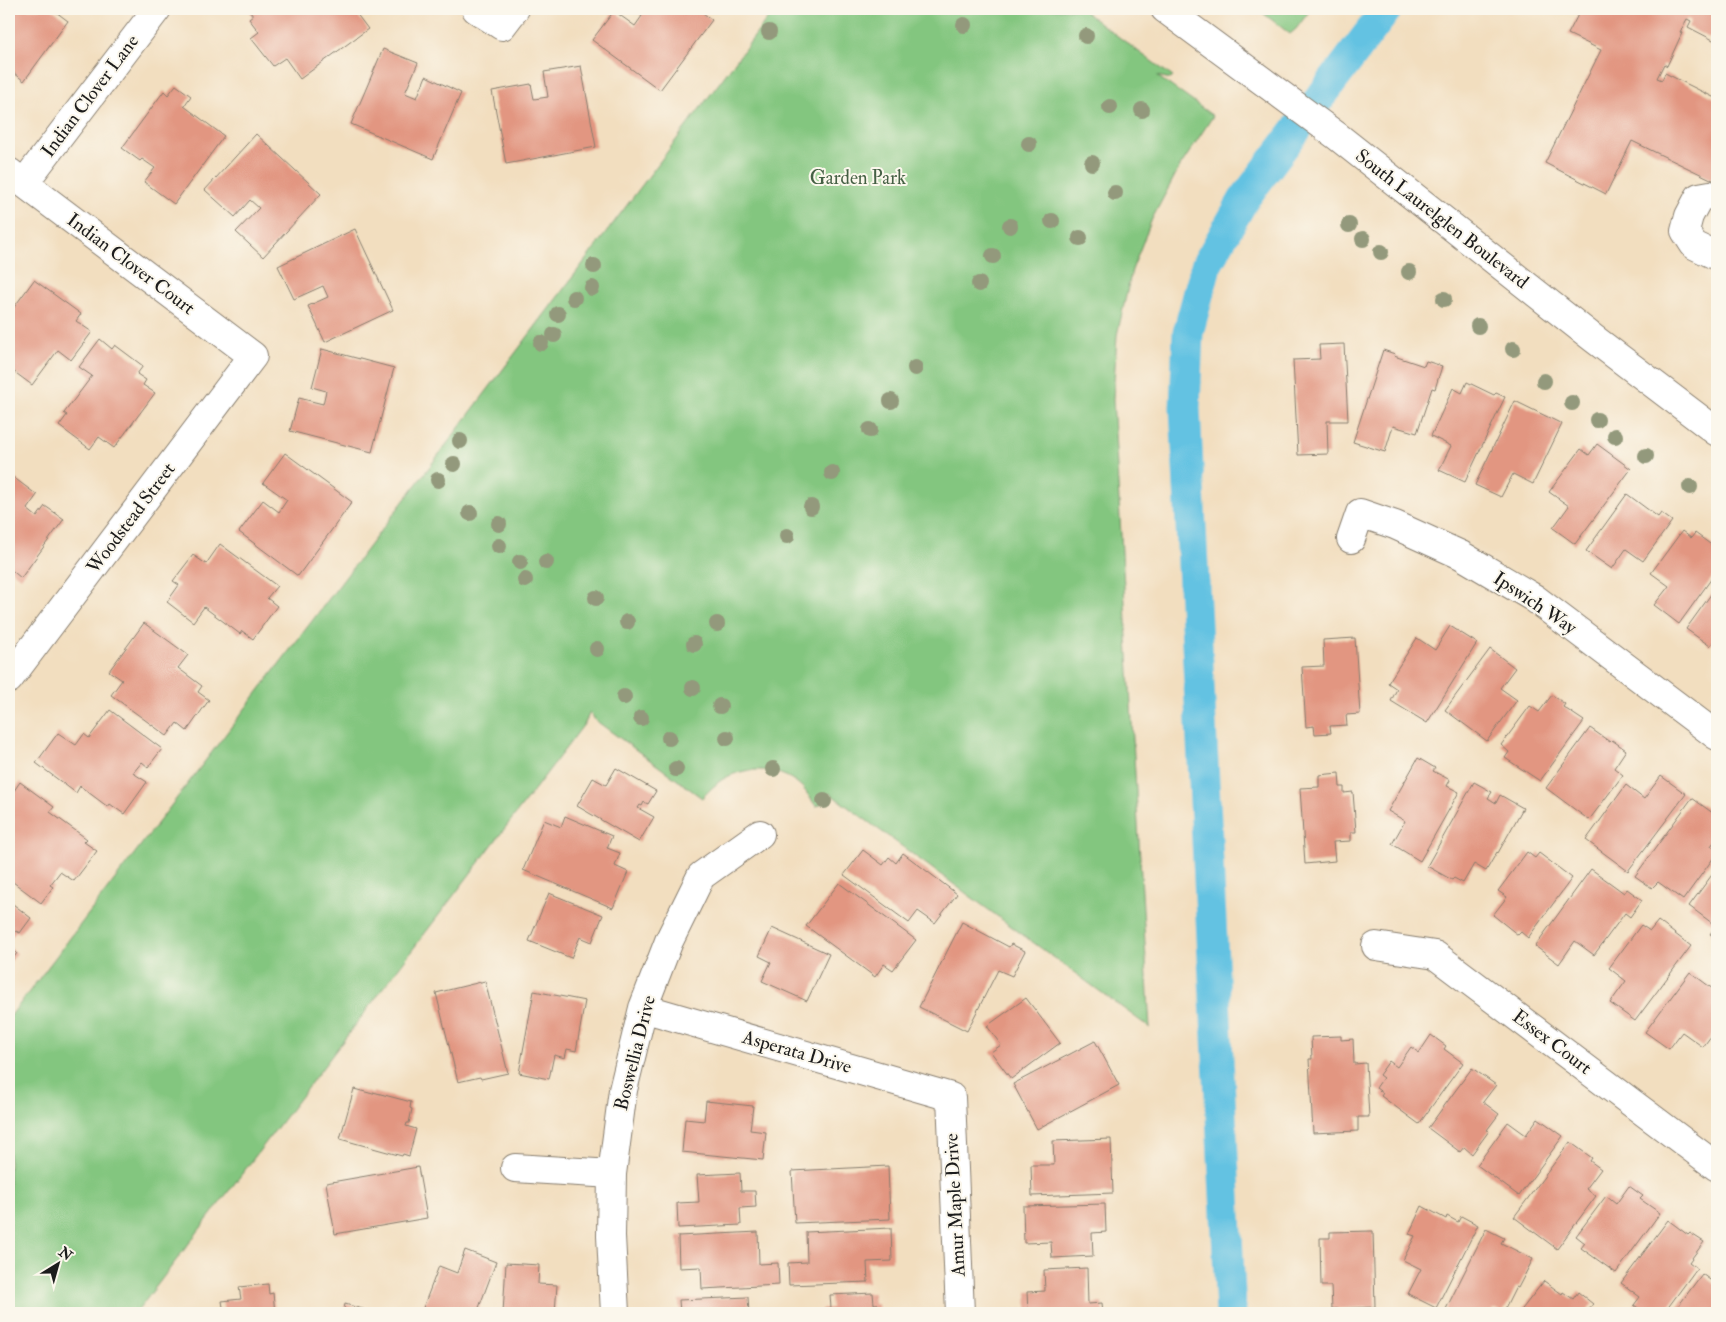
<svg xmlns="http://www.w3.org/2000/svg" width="1726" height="1322" font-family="'IM FELL Double Pica',serif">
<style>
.green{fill:#83c67f;stroke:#50714e}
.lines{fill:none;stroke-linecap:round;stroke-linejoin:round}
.canal{stroke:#64c2e2;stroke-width:31}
.building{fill:#e29681}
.minor-casing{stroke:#877d6e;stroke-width:30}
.minor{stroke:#fff;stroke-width:28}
.tree{fill:#93997b}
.labels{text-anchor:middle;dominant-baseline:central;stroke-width:4;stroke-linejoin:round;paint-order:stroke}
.street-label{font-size:19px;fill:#1c1c1c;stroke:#fbf7ec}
.park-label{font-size:19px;fill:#456044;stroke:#fbf7ec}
</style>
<rect width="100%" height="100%" fill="#fbf7ec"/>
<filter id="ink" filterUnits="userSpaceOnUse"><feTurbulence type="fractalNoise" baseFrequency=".02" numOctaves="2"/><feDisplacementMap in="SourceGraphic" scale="10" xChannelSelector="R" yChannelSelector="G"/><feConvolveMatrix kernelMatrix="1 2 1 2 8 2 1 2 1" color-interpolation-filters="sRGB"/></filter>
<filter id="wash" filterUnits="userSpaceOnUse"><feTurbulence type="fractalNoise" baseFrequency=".0096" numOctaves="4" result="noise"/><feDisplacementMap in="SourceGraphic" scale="20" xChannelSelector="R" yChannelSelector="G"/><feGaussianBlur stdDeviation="1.12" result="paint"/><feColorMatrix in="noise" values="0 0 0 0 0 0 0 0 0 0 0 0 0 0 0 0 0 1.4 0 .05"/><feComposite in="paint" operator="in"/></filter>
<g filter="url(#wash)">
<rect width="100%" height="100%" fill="#f2debf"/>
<!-- green -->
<path class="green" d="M775,9H1081L1173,77L1171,79L1157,76L1213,116L1179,168L1152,219L1132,270L1117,335L1113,399L1150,1028L829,793L820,805L816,806C811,800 807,792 802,787C783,769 753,765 729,776C719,780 711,789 702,798L595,720L590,712L585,723L136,1313H9V1018L418,482Z
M1260,9H1311L1296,29L1290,34L1263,13Z"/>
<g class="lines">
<!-- canal -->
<path class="canal" d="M1231,1313L1185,408L1188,333L1206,266L1244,199L1387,9"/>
</g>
<g id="blocks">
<!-- building -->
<path class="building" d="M9,9H52L68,21L24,81L9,69V44L13,39L9,36Z
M248,9H323L326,12L331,9H353L368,29L300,79L285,58L273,66L251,38L259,32L249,19L253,16Z
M633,9H698L712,20L660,90L592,40L614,11L635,26L642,16Z
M1581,9H1717V42L1688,27L1691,21L1687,19L1680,32L1682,33L1667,66L1664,64L1657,78L1662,80L1665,73L1717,99V182L1632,141L1606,194L1545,163L1601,50L1568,34Z
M383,49L418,63L405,93L417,98L426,76L461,93L433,159L351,124Z
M581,66L596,147L506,164L492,91L531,84L534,99L548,97L544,72Z
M176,85L191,96L184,106L224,136L174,204L144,182L155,168L142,159L140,161L122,148L164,91L168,95Z
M256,134L321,194L263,257L236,232L259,208L250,200L235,217L205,190Z
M355,229L393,310L325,342L308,306L328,297L323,286L294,299L278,266Z
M34,280L81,314L76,321L92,332L71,360L58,350L32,385L9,368V314Z
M100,339L112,349L115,345L143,366L137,374L146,380L143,385L155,393L114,448L99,437L90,449L59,426L67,415L64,413L92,376L79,367Z
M1344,344L1348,421H1327L1328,454L1298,455L1293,360L1320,359L1319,345Z
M322,349L394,368L372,452L290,431L299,398L323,404L326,391L312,387Z
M1383,350L1395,354L1394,356L1424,366L1426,361L1442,366L1435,389L1432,388L1417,433L1393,426L1385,452L1353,442Z
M1467,382L1494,395L1496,393L1505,397L1465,482L1439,470L1451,446L1431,436L1453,388L1462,393Z
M1515,401L1562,424L1533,484L1513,474L1501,497L1475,485Z
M1597,444L1631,469L1575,544L1553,528L1569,506L1549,492L1581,449L1589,455Z
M285,453L352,502L298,576L239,532L263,500L279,512L287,500L263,483Z
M9,474L37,495L27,509L37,517L45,506L64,519L21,578L9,568Z
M1627,494L1658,517L1661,513L1672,521L1643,561L1626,549L1612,569L1586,551Z
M1682,531L1691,538L1695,533L1717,549V571L1679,624L1654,605L1669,586L1651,573Z
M220,544L277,586L267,598L277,606L253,639L242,631L240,634L204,607L193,622L167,602L179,585L173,581L193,555L206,564Z
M1717,586V645L1713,642L1710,646L1686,629Z
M144,623L188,655L178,668L202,686L198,692L209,700L187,731L177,723L167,736L111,695L122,680L109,671Z
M1450,626L1477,643L1427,723L1391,701L1397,689L1388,683L1417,638L1435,650Z
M1355,638L1360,714L1346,715L1347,725L1330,726L1331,733L1315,734L1314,726L1306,727L1302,667L1324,666L1323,640Z
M1490,649L1515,668L1500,688L1517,700L1487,741L1445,710Z
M1552,695L1565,704L1563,707L1584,721L1540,781L1505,758L1509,752L1501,745L1530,706L1539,712Z
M110,710L162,749L148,767L142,762L133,773L147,782L124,814L110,804L108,807L80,786L76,793L36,763L58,733L76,745L84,734L89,738Z
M1590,728L1610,742L1612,740L1626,750L1614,768L1623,775L1589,820L1546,788Z
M1418,758L1435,768L1433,771L1450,780L1447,786L1459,792L1420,861L1392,844L1405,821L1388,811Z
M616,768L656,791L648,804L644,802L642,806L640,805L638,808L654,817L639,842L577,806L593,778L606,785Z
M1339,773L1340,787H1344V793L1353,792L1356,832H1351V841L1333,842L1335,861L1305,864L1300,788L1319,787V775Z
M1661,776L1686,794L1628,871L1586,840L1626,785L1644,799Z
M20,782L54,807L50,812L87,839L84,842L97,851L74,881L60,872L50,885L53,887L41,903L9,879V828L14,821L9,817V798Z
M1474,782L1492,792L1488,798L1496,803L1500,795L1523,808L1498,853L1497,852L1486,871L1474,864L1463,883L1454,878L1452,880L1427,866Z
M1692,798L1717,816L1713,821L1717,824V838L1711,846L1717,850V853L1683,900L1658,882L1652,888L1635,876Z
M565,816L612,836L607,848L620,853L615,866L628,872L613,908L523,870L544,820L561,827Z
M863,850L883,865L889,857L896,863L903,853L957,894L935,923L918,911L909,923L844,875Z
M1527,852L1535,858L1539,853L1572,878L1528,938L1521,932L1518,935L1493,915L1507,897L1498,891Z
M1717,868V939L1710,934L1716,926L1689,906Z
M1591,869L1624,893L1627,889L1642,900L1630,917L1625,913L1594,955L1575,941L1559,964L1535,946Z
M839,883L916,940L893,970L884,964L875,977L806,926Z
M549,893L603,915L592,942L580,937L571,958L529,941Z
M9,901L31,918L20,933L16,931L9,941Z
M1658,921L1691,946L1635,1021L1610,1003L1626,981L1609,968L1641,925L1650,931Z
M962,922L1009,947L1011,944L1025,951L1012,976L998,970L967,1031L919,1007Z
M772,928L829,954L807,1001L762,981L771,962L759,956Z
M9,947L17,953L9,964Z
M1690,972L1717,992V1028L1703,1047L1682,1032L1669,1049L1645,1032Z
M485,981L508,1073L481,1079L480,1077L458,1082L436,993Z
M534,991L585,1001L576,1051L567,1049L565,1058L554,1055L549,1079L519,1073Z
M1026,998L1060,1043L1011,1079L991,1052L1001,1045L987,1026Z
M1431,1035L1446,1046L1444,1049L1463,1063L1419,1124L1381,1096L1383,1093L1376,1088L1383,1078L1379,1075L1389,1061L1397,1067L1411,1047L1419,1053Z
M1341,1036V1040L1353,1039L1354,1064L1366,1063L1369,1117H1358V1131L1313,1133L1309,1059H1312L1311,1037Z
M1095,1041L1119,1085L1037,1129L1013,1084Z
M1472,1068L1496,1085L1483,1102L1499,1114L1487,1130L1489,1131L1472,1154L1464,1147L1460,1152L1428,1128Z
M354,1089L373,1094V1092L411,1102L410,1108L412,1109L409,1123H407L406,1126L416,1129L409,1156L403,1154L402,1156L340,1139Z
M706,1101L753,1106L750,1130L766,1132L763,1160L682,1152L685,1119L704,1121Z
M1538,1118L1563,1136L1519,1196L1477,1165L1508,1122L1526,1135Z
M1111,1139L1113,1193L1032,1196L1031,1165H1054L1053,1141Z
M1570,1142L1592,1158L1590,1161L1601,1169L1586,1189L1596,1196L1557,1249L1514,1217Z
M888,1166L890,1219L795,1223L792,1171Z
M418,1167L427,1218L335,1234L326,1183Z
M740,1173L741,1191H755L756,1207L740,1208L741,1225L678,1228L677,1203L699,1202L697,1175Z
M1629,1186L1643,1196L1640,1199L1660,1213L1616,1273L1581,1248L1585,1243L1576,1236L1606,1196L1616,1204Z
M1105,1204L1106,1232L1092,1233L1093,1256L1052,1258L1051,1242L1024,1243L1023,1206Z
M1422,1206L1446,1219L1447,1216L1458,1222L1461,1216L1478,1225L1436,1308L1408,1294L1421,1269L1403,1260L1415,1236L1409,1234Z
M1668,1220L1688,1235L1690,1233L1704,1242L1689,1262L1697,1268L1664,1313H1645L1634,1305L1640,1297L1621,1283Z
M891,1228L892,1261L867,1262L868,1282L789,1285L788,1263L807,1262L806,1232Z
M1486,1229L1504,1238L1501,1243L1533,1259L1518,1288L1516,1287L1503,1313L1494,1309L1492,1313H1449L1445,1311Z
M1373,1231L1375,1307L1332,1309L1331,1286H1321L1320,1238H1330V1232Z
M758,1232L759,1264L778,1263L779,1285L702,1289L701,1267L679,1268L678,1236Z
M465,1250L496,1262L477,1313H421L439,1266L457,1273Z
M506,1263L539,1265L538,1284L557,1285L555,1313H503Z
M1087,1268L1088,1304L1102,1303L1103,1313H1028L1027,1292L1045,1291L1044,1270Z
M1702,1274L1717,1285V1313H1673Z
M1544,1281L1562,1294L1563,1292L1573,1299L1578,1292L1593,1304L1586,1313H1519Z
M268,1284L269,1294L273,1293L275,1313H224L222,1301L241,1299L239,1287Z
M873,1293L874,1304H878L879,1312L891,1311V1313H821V1309L831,1308L830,1295Z
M748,1297L749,1313H680L679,1300Z
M345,1304L366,1310L365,1313H343Z"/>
</g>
</g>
<g filter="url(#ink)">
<use href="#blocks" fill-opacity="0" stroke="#877d6e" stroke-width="1"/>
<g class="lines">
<defs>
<path id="minor" d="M476,9L502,26L515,9
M1165,9L1337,136L1593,338L1717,432
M9,172L253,356L9,679
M24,183L157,9
M1717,196L1710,195L1699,197L1689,216L1685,231L1694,245L1717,256
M1351,539L1360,513L1395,525L1461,555L1534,598L1717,736
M1376,946L1435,955L1717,1167
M643,1008L951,1097L960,1313
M515,1168L612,1174
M615,1313L611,1236L612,1174L623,1090L643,1008L669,941L701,876L760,834"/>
</defs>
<!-- minor casing -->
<use href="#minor" class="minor-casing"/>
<!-- minor -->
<use href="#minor" class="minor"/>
</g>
<!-- trees -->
<g class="tree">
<circle cx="964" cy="25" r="8"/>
<circle cx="769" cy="32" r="8"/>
<circle cx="1086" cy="36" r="8"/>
<circle cx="1110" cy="107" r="8"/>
<circle cx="1142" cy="110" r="8"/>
<circle cx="1029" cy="144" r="8"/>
<circle cx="1092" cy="163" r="8"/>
<circle cx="1115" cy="193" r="8"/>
<circle cx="1052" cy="221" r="8"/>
<circle cx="1349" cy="225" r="8"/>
<circle cx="1010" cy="226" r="8"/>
<circle cx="1080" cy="238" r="8"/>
<circle cx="1363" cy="239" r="8"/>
<circle cx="1381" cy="252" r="8"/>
<circle cx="993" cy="256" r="8"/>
<circle cx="594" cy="266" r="8"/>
<circle cx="1409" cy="272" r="8"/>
<circle cx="979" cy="284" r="8"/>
<circle cx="592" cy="288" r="8"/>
<circle cx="574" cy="298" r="8"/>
<circle cx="1444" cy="299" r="8"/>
<circle cx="558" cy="314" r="8"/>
<circle cx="1478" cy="326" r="8"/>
<circle cx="554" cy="335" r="8"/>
<circle cx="541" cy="343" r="8"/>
<circle cx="1513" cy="349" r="8"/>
<circle cx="915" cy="368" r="8"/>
<circle cx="1544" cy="381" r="8"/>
<circle cx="891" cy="401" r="8"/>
<circle cx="1572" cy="403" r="8"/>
<circle cx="1597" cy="420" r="8"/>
<circle cx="870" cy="430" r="8"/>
<circle cx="1615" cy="436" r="8"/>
<circle cx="460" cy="441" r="8"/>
<circle cx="1646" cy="456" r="8"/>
<circle cx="454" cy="464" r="8"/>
<circle cx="832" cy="473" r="8"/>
<circle cx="438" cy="480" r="8"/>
<circle cx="1690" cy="487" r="8"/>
<circle cx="811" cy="507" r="8"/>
<circle cx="470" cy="513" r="8"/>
<circle cx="499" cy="524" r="8"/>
<circle cx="787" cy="536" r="8"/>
<circle cx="499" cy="546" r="8"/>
<circle cx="520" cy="562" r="8"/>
<circle cx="546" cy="562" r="8"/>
<circle cx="525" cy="580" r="8"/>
<circle cx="596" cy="598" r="8"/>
<circle cx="627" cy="622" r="8"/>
<circle cx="717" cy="624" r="8"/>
<circle cx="694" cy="644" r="8"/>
<circle cx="597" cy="649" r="8"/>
<circle cx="693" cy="688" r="8"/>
<circle cx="624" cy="697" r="8"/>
<circle cx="720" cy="706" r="8"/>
<circle cx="641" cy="718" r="8"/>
<circle cx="669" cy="738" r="8"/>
<circle cx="727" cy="738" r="8"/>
<circle cx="676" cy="769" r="8"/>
<circle cx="773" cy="769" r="8"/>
<circle cx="824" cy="801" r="8"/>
</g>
</g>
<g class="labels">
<!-- street labels -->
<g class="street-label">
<text transform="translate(90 96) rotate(-53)">Indian Clover Lane</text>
<text transform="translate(1442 219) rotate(38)">South Laurelglen Boulevard</text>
<text transform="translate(131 264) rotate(37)">Indian Clover Court</text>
<text transform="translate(131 518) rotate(-53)">Woodstead Street</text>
<text transform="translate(1535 603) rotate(34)">Ipswich Way</text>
<text transform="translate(1552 1042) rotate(37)">Essex Court</text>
<text transform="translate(797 1052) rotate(16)">Asperata Drive</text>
<text transform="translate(635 1053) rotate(-76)">Boswellia Drive</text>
<text transform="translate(955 1205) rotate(-93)">Amur Maple Drive</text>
</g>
<!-- park labels -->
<g class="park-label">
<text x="858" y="178">Garden Park</text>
</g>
</g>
<!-- margin -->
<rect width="1726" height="1322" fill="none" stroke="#fbf7ec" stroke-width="30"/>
<!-- north arrow -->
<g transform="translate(58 1264) rotate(37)" stroke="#fbf7ec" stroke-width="4" paint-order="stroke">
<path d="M0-4L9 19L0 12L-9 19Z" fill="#1c1c1c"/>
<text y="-8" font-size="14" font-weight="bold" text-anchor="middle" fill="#1c1c1c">N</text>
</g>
</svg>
